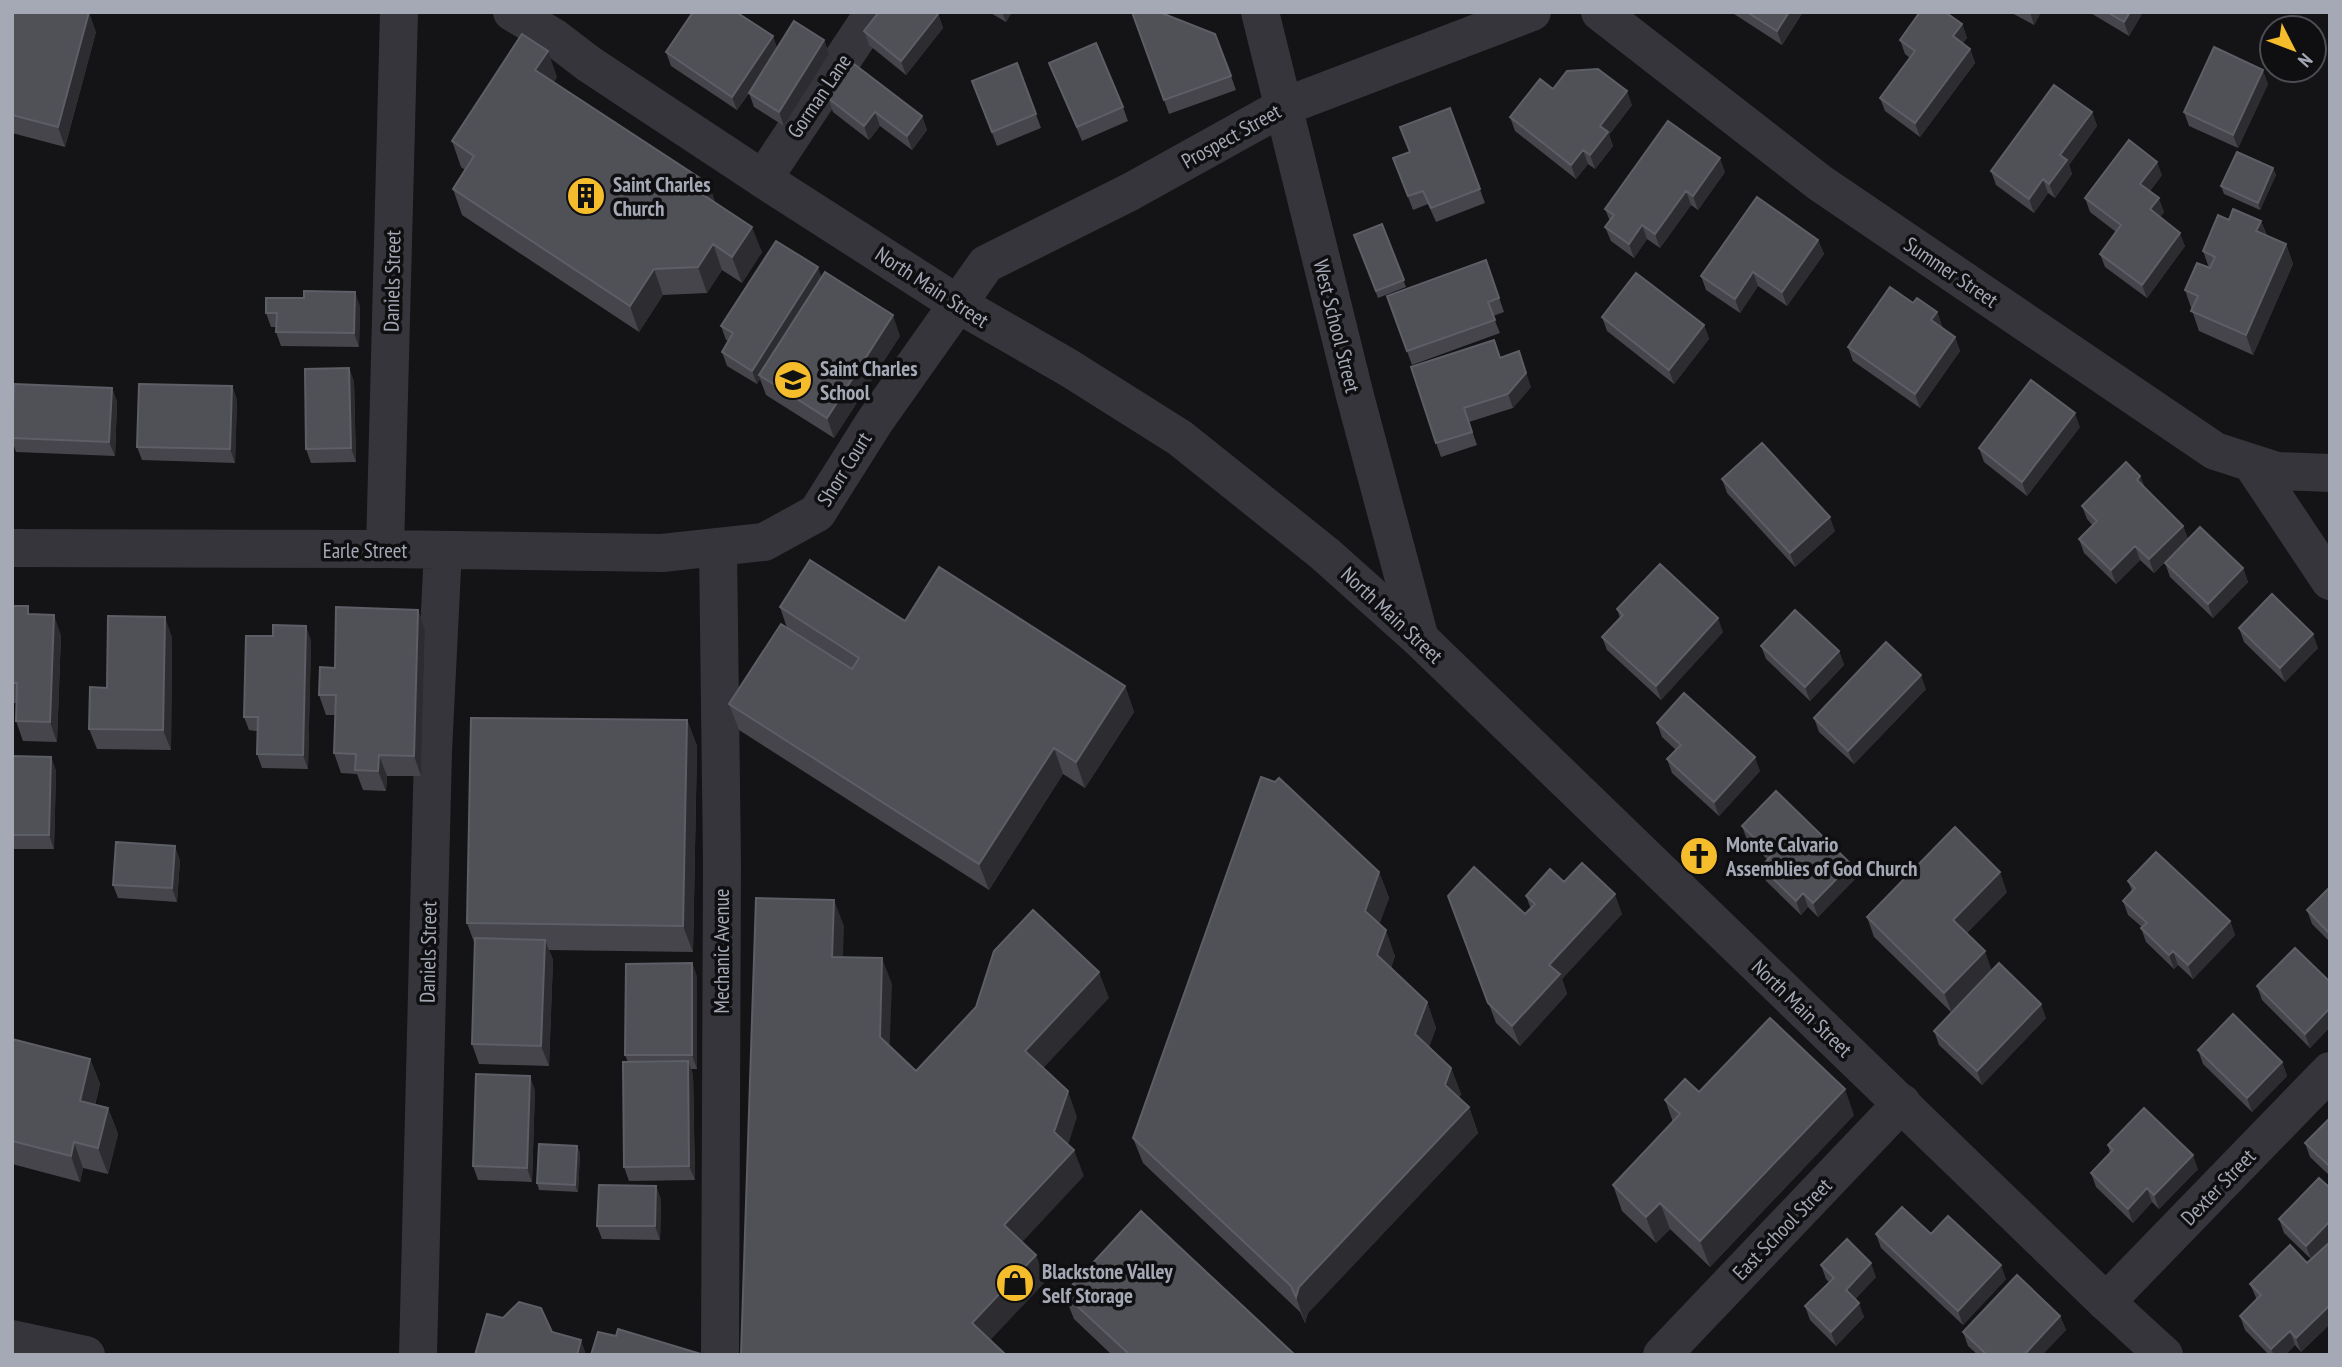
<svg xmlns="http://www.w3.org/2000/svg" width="2342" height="1367" font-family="'PT Sans Narrow',sans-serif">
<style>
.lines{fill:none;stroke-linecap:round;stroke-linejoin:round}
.minor{stroke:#35353b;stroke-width:38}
.tertiary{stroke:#35353b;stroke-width:38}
.wall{fill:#45454b}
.shaded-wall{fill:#2d2d31}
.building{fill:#505057;stroke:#5d5e66;stroke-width:2}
.labels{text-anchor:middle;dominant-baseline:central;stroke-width:7;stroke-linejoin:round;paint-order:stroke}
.street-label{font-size:21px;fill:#a5a9b6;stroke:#0f0f11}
.poi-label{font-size:21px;font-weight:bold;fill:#a5a9b6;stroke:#0f0f11;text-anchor:start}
</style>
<rect width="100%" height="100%" fill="#141416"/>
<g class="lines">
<!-- minor -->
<path class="minor" d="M1260,12L1355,396L1420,639
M1600,12L1820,183L2215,451L2277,471L2330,473
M763,179L874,12
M2252,464L2330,581
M12,548L385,549L662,553L764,542L817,513L875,421L986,264L1130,192L1283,107L1532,12
M718,548L722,863L720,1355
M385,549L399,12
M2106,1302L2330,1071
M12,1339L86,1355
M418,1355L433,751L443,550
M1662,1355L1902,1103"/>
<!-- tertiary -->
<path class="tertiary" d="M512,12L555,38L589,64L763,179L956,303L1069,368L1180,438L1325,554L1420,639L2106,1302L2164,1355"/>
</g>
<!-- wall -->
<path class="wall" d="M12,12L96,32L65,147L12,133Z
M989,12H1012L1006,22Z
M1731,12H1803L1782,45Z
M2010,12H2041L2034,25Z
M2089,12H2143L2129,36Z
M938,14L943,28L906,75L869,45L864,31Z
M1962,24L1967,38L1962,44L1970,49L1975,63L1920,137L1885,111L1880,98L1910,58L1905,54L1900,40Z
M773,36L777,49L824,40L829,54L784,126L754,107L749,93L757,82L737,110L671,66L666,52Z
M1017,63L1041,128L997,146L972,81Z
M1049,63L1123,107L1128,121L1082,141Z
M1231,76L1236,90L1169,114L1164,100Z
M557,77L554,82L709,184L715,203L762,252L742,283L722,270L707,293L663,295L639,332L462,215L453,189L465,170L461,167L452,141Z
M2268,84L2238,148L2189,126L2184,112Z
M1553,89L1632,105L1609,135L1613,146L1595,169L1588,164L1576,179L1515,131L1510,117Z
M828,98L922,116L927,130L912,150L880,126L869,140L833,112Z
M1450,108L1485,203L1436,222L1428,204L1413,210L1393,158L1409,152Z
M2092,112L2097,126L2069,165L2072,174L2055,198L2048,193L2034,213L1996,185L1991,171Z
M2273,168L2276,175L2260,210L2224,194L2221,186Z
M1725,172L1698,210L1691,205L1660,248L1647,239L1634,258L1611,241L1605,227L1610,221L1605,209Z
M2162,175L2150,191L2164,212L2160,217L2185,246L2147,298L2105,267L2100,254L2116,232L2090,212L2085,198Z
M2229,220L2261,221L2267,236L2286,244L2293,264L2253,355L2199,331L2185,290L2209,268L2203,251Z
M1382,224L1406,287L1378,298L1354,235Z
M1818,240L1824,254L1787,306L1758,286L1740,313L1706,290L1701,276Z
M1486,260L1504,312L1493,316L1500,333L1412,365L1387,296Z
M822,278L900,336L834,438L766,395L760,379L757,384L727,366L722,352L729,341L726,340L721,326Z
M1913,303L1937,312L1942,326L1941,327L1955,337L1960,351L1920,408L1853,361L1848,347Z
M360,306L359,347L281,346L276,332V327H271L266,313Z
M1602,317L1704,325L1709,339L1674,384L1607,331Z
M1500,358L1531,387L1513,408L1469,422L1477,445L1441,457L1436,443Z
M349,368L354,382L356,462L311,463L306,449Z
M232,386L237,400L235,463L142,460L137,447Z
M112,388L117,402L115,456L16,452L12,440V419Z
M2080,427L2027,496L1984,462L1979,448Z
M2140,476L2145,488L2183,526L2188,539L2243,568L2248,582L2213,618L2170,577L2165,563L2183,544L2154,573L2140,560L2116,584L2084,553L2079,539L2093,526L2087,519L2082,506Z
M1722,479L1835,531L1795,567L1727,493Z
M12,606L31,614L61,635L57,742L23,741L16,721L17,703H12Z
M780,607L905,621L1125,686L1134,712L1085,788L1063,774L989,890L739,730L729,704L787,628Z
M1617,609L1723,632L1661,700L1607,650L1602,637L1620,618Z
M418,610L425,630L421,776H387L386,791L363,790L357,774L341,773L334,753L335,715H326L319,695L335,668Z
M2239,628L2318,648L2285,682L2244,642Z
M172,637L171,750L97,749L89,729L107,688Z
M311,640L308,769L262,768L257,754V731L249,730L244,717Z
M1761,646L1839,651L1844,665L1810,701L1766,659Z
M1926,689L1854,764L1819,732L1814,718Z
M687,720L697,746L693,952L549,950L553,960L549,1066L479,1064L472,1044L475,945L467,923Z
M1657,723L1760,771L1719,816L1672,773L1667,759L1676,750L1662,737Z
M12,756L51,757L56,771L54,849H12Z
M1742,826L1856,878L1818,917L1808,907L1801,915L1766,881L1761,867L1768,860L1747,840Z
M180,860L177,902L118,898L113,885Z
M1379,872L1389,898L1379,924L1395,956L1391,968L1427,1002L1436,1028L1429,1047L1451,1068L1461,1094L1459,1098L1469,1107L1478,1133L1308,1313L1305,1323L1300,1312L1143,1163L1133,1138Z
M2128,881L2230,921L2235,935L2193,979L2178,965L2174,969L2146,942L2141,928L2142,927L2128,915L2123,901L2132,891Z
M1564,882L1622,914L1562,979L1567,994L1520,1046L1496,1023L1448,896L1525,914L1531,909L1526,896Z
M2330,887V942L2312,924L2307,910Z
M2007,892L1967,933L1992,971L2046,1018L1982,1085L1939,1045L1934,1031L1952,1013L1874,937L1867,917Z
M692,963L697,977V1069H691L693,1075L695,1180L629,1181L624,1167L628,1062L625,1055Z
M2330,982V1027L2310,1048L2262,1000L2257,986Z
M12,1039L90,1059L100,1084L95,1105L108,1108L118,1134L108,1174L83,1168L80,1182L12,1164Z
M2198,1050L2282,1062L2287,1076L2252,1112L2203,1064Z
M535,1090L532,1182L478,1180L473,1166Z
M1665,1100L1854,1115L1710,1267L1670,1229L1656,1243L1622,1211L1613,1185L1673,1122Z
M2330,1118V1176L2310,1157L2305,1143Z
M2108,1145L2198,1169L2159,1209L2152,1202L2133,1223L2096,1187L2091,1173L2110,1153Z
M577,1146L580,1153L578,1192L539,1190L537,1183Z
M656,1186L661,1200L660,1240L602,1239L597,1226Z
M2330,1188V1240L2311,1259L2330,1242V1324L2301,1352L2295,1345L2285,1355H2269L2245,1330L2240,1316L2257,1300L2250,1284L2307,1263L2311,1259L2284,1233L2279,1219Z
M1876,1234H1931L2006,1279L1963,1325L1881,1248Z
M1821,1265L1876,1277L1855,1299L1864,1317L1836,1346L1810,1320L1805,1306L1829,1282L1826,1279Z
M1064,1294L1295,1355H1112L1074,1319Z
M2060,1316L2066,1330L2042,1355H1978L1968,1346L1963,1332Z"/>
<!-- shaded-wall -->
<path class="shaded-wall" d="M89,12L96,32L65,147L58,127Z
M1002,12H1012L1006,22Z
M1789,12H1803L1782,45L1777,31Z
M2030,12H2041L2034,25Z
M2130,12H2143L2129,36L2124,22Z
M938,14L943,28L906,75L901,61Z
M1962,24L1967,38L1958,50L1953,36Z
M773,36L778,50L737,110L732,97Z
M824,40L829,54L784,126L779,112Z
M1970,49L1975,63L1920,137L1915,123Z
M548,51L557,77L545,96L535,70Z
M2263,70L2268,84L2238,148L2233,135Z
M1627,91L1632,105L1609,135L1613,146L1595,169L1590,155L1600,126Z
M875,112L880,126L869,140L864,126Z
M2092,112L2097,126L2069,165L2072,174L2055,198L2049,184L2060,155Z
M922,116L927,130L912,150L907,136Z
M1583,150L1588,164L1576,179L1571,165Z
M1720,158L1725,172L1698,210L1693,196Z
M2157,162L2162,175L2145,197L2140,184Z
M2273,168L2276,175L2260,210L2258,203Z
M2043,179L2048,193L2034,213L2029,199Z
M709,184L718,210L702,194Z
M1686,191L1691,205L1660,248L1655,234Z
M2159,198L2164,212L2155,223L2150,209Z
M2261,221L2268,241L2256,231Z
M1642,225L1647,239L1634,258L1629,244Z
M752,227L762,252L742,283L732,257Z
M2180,233L2185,246L2147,298L2142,285Z
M1818,240L1824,254L1787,306L1782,292Z
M713,244L722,270L707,293L698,267Z
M2286,244L2293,264L2253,355L2246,335Z
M818,267L823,281L759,375L760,379L757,384L752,371Z
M654,269L663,295L639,332L630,306Z
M1753,272L1758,286L1740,313L1735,299Z
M355,292L360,306L359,347L354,333Z
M1937,312L1942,326L1936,334L1931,320Z
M893,315L900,336L834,438L827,418Z
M1704,325L1709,339L1674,384L1669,370Z
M1955,337L1960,351L1920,408L1915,394Z
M1519,351L1531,387L1513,408L1508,394Z
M349,368L354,382L356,462L351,448Z
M232,386L237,400L235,463L230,449Z
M112,388L117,402L115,456L109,442Z
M2075,413L2080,427L2027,496L2022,482Z
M2140,476L2145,490L2137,480Z
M1830,517L1835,531L1795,567L1790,553Z
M2183,526L2188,540L2154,573L2149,559Z
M2135,546L2140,560L2116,584L2111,570Z
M2243,568L2248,582L2213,618L2208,604Z
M418,610L425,630L421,776L414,756Z
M54,615L61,635L57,742L50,722Z
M165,617L172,637L171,750L163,730Z
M1718,618L1723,632L1661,700L1656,686Z
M306,626L311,640L308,769L303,755Z
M2313,634L2318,648L2285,682L2280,668Z
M1839,651L1844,665L1810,701L1805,687Z
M1921,675L1926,689L1854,764L1848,751Z
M1125,686L1134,712L1085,788L1076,762Z
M687,720L697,746L693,952L683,926Z
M1054,748L1063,774L989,890L979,864Z
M379,755L387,776L386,791L378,771Z
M51,757L56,771L54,849L49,835Z
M1755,757L1760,771L1719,816L1714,802Z
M175,846L180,860L177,902L172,888Z
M1851,864L1856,878L1818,917L1813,903Z
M1379,872L1389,898L1375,937L1365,911Z
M2000,872L2007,892L1960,940L1953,920Z
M1803,893L1808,907L1801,915L1796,901Z
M1615,894L1622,914L1562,979L1567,994L1520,1046L1512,1026L1549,965Z
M834,900L844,926L842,983L832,957Z
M2230,921L2235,935L2193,979L2188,965Z
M1386,930L1395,956L1386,981L1377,955Z
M545,940L553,960L549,1066L541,1046Z
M1985,951L1992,971L1952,1013L1944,993Z
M2173,951L2178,965L2174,969L2169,955Z
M882,958L892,984L889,1063L880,1037Z
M692,963L697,977V1069L692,1055Z
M1099,972L1109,998L1035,1077L1025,1051Z
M1427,1002L1436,1028L1424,1060L1415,1034Z
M2041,1004L2046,1018L1982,1085L1977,1071Z
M2330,1008V1027L2310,1048L2305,1034Z
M90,1059L100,1084L89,1127L80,1101Z
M688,1061L693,1075L695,1180L689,1166Z
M2282,1062L2287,1076L2252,1112L2247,1098Z
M1451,1068L1461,1094L1454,1110L1445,1085Z
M530,1076L535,1090L532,1182L527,1168Z
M1845,1089L1854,1115L1710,1267L1700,1241Z
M1068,1091L1077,1117L1064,1158L1054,1132Z
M1469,1107L1478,1133L1308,1313L1305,1323L1296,1297L1299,1287Z
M108,1108L118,1134L108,1174L98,1148Z
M74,1142L83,1168L80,1182L71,1156Z
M577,1146L580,1153L578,1192L575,1185Z
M1074,1150L1084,1176L1014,1251L1004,1225Z
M2193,1155L2198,1169L2159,1209L2154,1195Z
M656,1186L661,1200L660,1240L655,1226Z
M2147,1188L2152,1202L2133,1223L2128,1209Z
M1660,1203L1670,1229L1656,1243L1646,1217Z
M2330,1221V1240L2311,1259L2306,1246Z
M1036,1255L1046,1281L982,1349L972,1323Z
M1871,1263L1876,1277L1851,1304L1846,1290Z
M2001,1265L2006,1279L1963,1325L1958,1311Z
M1859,1303L1864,1317L1836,1346L1831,1332Z
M2330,1305V1324L2301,1352L2296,1338Z
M2060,1316L2066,1330L2042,1355H2024Z
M2290,1331L2295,1345L2285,1355H2274L2271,1349Z
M581,1340L586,1354V1355H577Z"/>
<!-- building -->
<path class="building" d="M12,12H89L58,127L12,115Z
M693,12H736L773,36L732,97L666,52Z
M879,12H935L938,14L901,61L864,31Z
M1132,12H1159L1215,34L1231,76L1164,100Z
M1747,12H1789L1777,31Z
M1920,12H1945L1962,24L1953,36L1970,49L1915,123L1880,98L1915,51L1900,40Z
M2107,12H2130L2124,22Z
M794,21L824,40L779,112L749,93Z
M522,34L548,51L535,70L709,184L702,194L752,227L732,257L713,244L698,267L654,269L630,306L453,189L474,156L452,141Z
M1096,43L1123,107L1077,127L1049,63Z
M2214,47L2263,70L2233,135L2184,112Z
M1017,63L1036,114L992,132L972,81Z
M854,64L922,116L907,136L875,112L864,126L828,98Z
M1598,69L1627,91L1600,126L1608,132L1590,155L1583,150L1571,165L1510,117L1540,79L1553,89L1567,71Z
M2054,85L2092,112L2060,155L2067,160L2049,184L2043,179L2029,199L1991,171Z
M1450,108L1480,189L1431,208L1423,191L1408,196L1393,158L1410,152L1400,127Z
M1668,121L1720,158L1693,196L1686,191L1655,234L1642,225L1629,244L1605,227L1614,215L1605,209Z
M2129,140L2157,162L2140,184L2159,198L2150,209L2180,233L2142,285L2100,254L2121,225L2085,198Z
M2237,152L2273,168L2258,203L2221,186Z
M1757,197L1818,240L1782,292L1753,272L1735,299L1701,276Z
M2233,209L2261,221L2256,231L2286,244L2246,335L2191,311L2198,296L2185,290L2197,263L2210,268L2215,257L2203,251L2218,215L2229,220Z
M1382,224L1404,280L1376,291L1354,235Z
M776,241L818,267L752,371L722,352L733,333L721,326Z
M1486,260L1499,298L1488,302L1495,320L1407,351L1387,296Z
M825,272L893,315L827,418L759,375Z
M1636,273L1704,325L1669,370L1602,317Z
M1890,287L1913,303L1917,298L1937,312L1931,320L1955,337L1915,394L1848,347Z
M304,291L355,292L354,333L276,332L277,313H266V298H304Z
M1494,340L1500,358L1519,351L1526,373L1508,394L1464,408L1472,432L1436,443L1411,367Z
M349,368L351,448L306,449L305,369Z
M2031,380L2075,413L2022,482L1979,448Z
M14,384L112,388L109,442L12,438Z
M139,384L232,386L230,449L137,447Z
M1762,443L1830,517L1790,553L1722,479Z
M2126,462L2140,476L2137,480L2183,526L2149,559L2135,546L2111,570L2079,539L2097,521L2082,506Z
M2200,527L2243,568L2208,604L2165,563Z
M810,560L905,621L939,567L1125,686L1076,762L1054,748L979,864L729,704L781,624L852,669L859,658L780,607Z
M1660,564L1718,618L1656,686L1602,637L1623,615L1617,609Z
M2272,594L2313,634L2280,668L2239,628Z
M12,606H28V614L54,615L50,722L16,721L17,683H12Z
M336,607L418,610L414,756L379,755L378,771L355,770L356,754L334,753L336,695H319L320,667L335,668Z
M1795,610L1839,651L1805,687L1761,646Z
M108,616L165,617L163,730L89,729L90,687L107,688Z
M273,625L306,626L303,755L257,754L258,717H244L246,636H273Z
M1886,642L1921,675L1848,751L1814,718Z
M1684,693L1755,757L1714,802L1667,759L1681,745L1657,723Z
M471,718L687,720L683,926L467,923Z
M12,756L51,757L49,835H12Z
M1261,777L1275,782L1279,778L1379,872L1365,911L1386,930L1377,955L1427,1002L1415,1034L1451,1068L1445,1085L1469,1107L1299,1287L1296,1297L1291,1286L1133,1138Z
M1776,791L1851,864L1813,903L1803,893L1796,901L1761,867L1772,855L1742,826Z
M1955,827L2000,872L1953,920L1985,951L1944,993L1867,917Z
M116,842L175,846L172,888L113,885Z
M2156,852L2230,921L2188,965L2173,951L2169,955L2141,928L2147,923L2123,901L2135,888L2128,881Z
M1582,863L1615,894L1549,965L1560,974L1512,1026L1488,1003L1448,896L1474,867L1525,914L1535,904L1526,896L1550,869L1564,882Z
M2330,887V934L2307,910Z
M756,898L834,900L832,957L882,958L880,1037L916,1071L976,1007L994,951L1033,910L1099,972L1025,1051L1068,1091L1054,1132L1074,1150L1004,1225L1036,1255L972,1323L1006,1355H741Z
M475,938L545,940L541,1046L472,1044Z
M2295,948L2330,982V1008L2305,1034L2257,986Z
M692,963V1055H625L626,964Z
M1999,963L2041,1004L1977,1071L1934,1031Z
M2233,1014L2282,1062L2247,1098L2198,1050Z
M1770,1018L1845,1089L1700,1241L1660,1203L1646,1217L1613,1185L1680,1114L1665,1100L1685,1079L1699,1092Z
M12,1039L90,1059L80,1101L108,1108L98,1148L74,1142L71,1156L12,1141Z
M688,1061L689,1166L624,1167L623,1062Z
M476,1074L530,1076L527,1168L473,1166Z
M2144,1108L2193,1155L2154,1195L2147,1188L2128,1209L2091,1173L2113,1150L2108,1145Z
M2330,1118V1167L2305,1143Z
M539,1144L577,1146L575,1185L537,1183Z
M2319,1178L2330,1188V1221L2306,1246L2279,1219Z
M599,1185L656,1186L655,1226H597Z
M1902,1207L1931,1234L1948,1216L2001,1265L1958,1311L1876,1234Z
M1141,1211L1295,1355H1130L1064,1294Z
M1847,1239L1871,1263L1846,1290L1859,1303L1831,1332L1805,1306L1834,1278L1821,1265Z
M2330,1242V1305L2296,1338L2290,1331L2271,1349L2240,1316L2261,1295L2250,1284L2290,1245L2307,1263Z
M2017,1275L2060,1316L2024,1355H1985L1986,1354L1963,1332Z
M519,1302L541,1308L552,1332L581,1340L577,1355H475L487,1314L503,1318Z
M618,1329L701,1354V1355H591L598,1332L616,1336Z"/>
<!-- icons -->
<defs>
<symbol id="building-disc" viewBox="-11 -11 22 22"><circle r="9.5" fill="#f5bc2c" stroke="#0f0f11"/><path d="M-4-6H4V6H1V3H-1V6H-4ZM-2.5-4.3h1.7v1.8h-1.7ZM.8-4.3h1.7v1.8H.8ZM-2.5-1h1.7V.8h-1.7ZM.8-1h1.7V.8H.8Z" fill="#111"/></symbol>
<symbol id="school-disc" viewBox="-11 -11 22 22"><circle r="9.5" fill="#f5bc2c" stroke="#0f0f11"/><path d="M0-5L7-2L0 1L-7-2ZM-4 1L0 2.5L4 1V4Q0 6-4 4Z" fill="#111"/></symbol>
<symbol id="church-disc" viewBox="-11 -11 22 22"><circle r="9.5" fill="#f5bc2c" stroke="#0f0f11"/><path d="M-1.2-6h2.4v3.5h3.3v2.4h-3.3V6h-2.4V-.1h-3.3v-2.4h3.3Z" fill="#111"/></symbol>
<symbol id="shop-disc" viewBox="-11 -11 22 22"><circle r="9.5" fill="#f5bc2c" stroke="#0f0f11"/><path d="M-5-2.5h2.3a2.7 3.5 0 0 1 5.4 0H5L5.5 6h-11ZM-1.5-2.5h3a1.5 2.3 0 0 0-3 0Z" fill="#111"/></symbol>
</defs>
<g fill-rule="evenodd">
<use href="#building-disc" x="564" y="174" width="44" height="44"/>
<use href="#school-disc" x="771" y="358" width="44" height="44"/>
<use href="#church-disc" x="1677" y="834" width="44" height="44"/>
<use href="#shop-disc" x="993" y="1261" width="44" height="44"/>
</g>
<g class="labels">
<!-- street labels -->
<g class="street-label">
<text transform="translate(819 96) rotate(-56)">Gorman Lane</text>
<text transform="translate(1231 136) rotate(-29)">Prospect Street</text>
<text transform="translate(1951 272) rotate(34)">Summer Street</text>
<text transform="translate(392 281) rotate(-89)">Daniels Street</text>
<text transform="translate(932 287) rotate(33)">North Main Street</text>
<text transform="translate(1337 326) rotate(76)">West School Street</text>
<text transform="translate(844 469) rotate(-58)">Shorr Court</text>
<text x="365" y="550">Earle Street</text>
<text transform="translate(1392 615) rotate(43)">North Main Street</text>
<text transform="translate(721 951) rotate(-90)">Mechanic Avenue</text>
<text transform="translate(428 952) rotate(-89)">Daniels Street</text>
<text transform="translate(1802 1008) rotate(44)">North Main Street</text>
<text transform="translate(2218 1187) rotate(-46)">Dexter Street</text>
<text transform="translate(1782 1229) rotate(-46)">East School Street</text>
</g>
<!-- poi labels -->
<g class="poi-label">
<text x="613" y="184">Saint Charles<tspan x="613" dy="24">Church</tspan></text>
<text x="820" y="368">Saint Charles<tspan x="820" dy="24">School</tspan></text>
<text x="1726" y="844">Monte Calvario<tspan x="1726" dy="24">Assemblies of God Church</tspan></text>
<text x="1042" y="1271">Blackstone Valley<tspan x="1042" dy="24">Self Storage</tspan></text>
</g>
</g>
<!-- border -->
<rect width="2342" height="1367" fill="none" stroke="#a5a9b6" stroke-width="28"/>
<!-- north arrow -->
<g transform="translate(2293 49) rotate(132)"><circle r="33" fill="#0f0f11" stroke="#4b4d53" stroke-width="2"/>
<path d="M0-5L12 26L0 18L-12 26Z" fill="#f5bc2c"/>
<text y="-10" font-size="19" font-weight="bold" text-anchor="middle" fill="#a5a9b6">N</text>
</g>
</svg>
